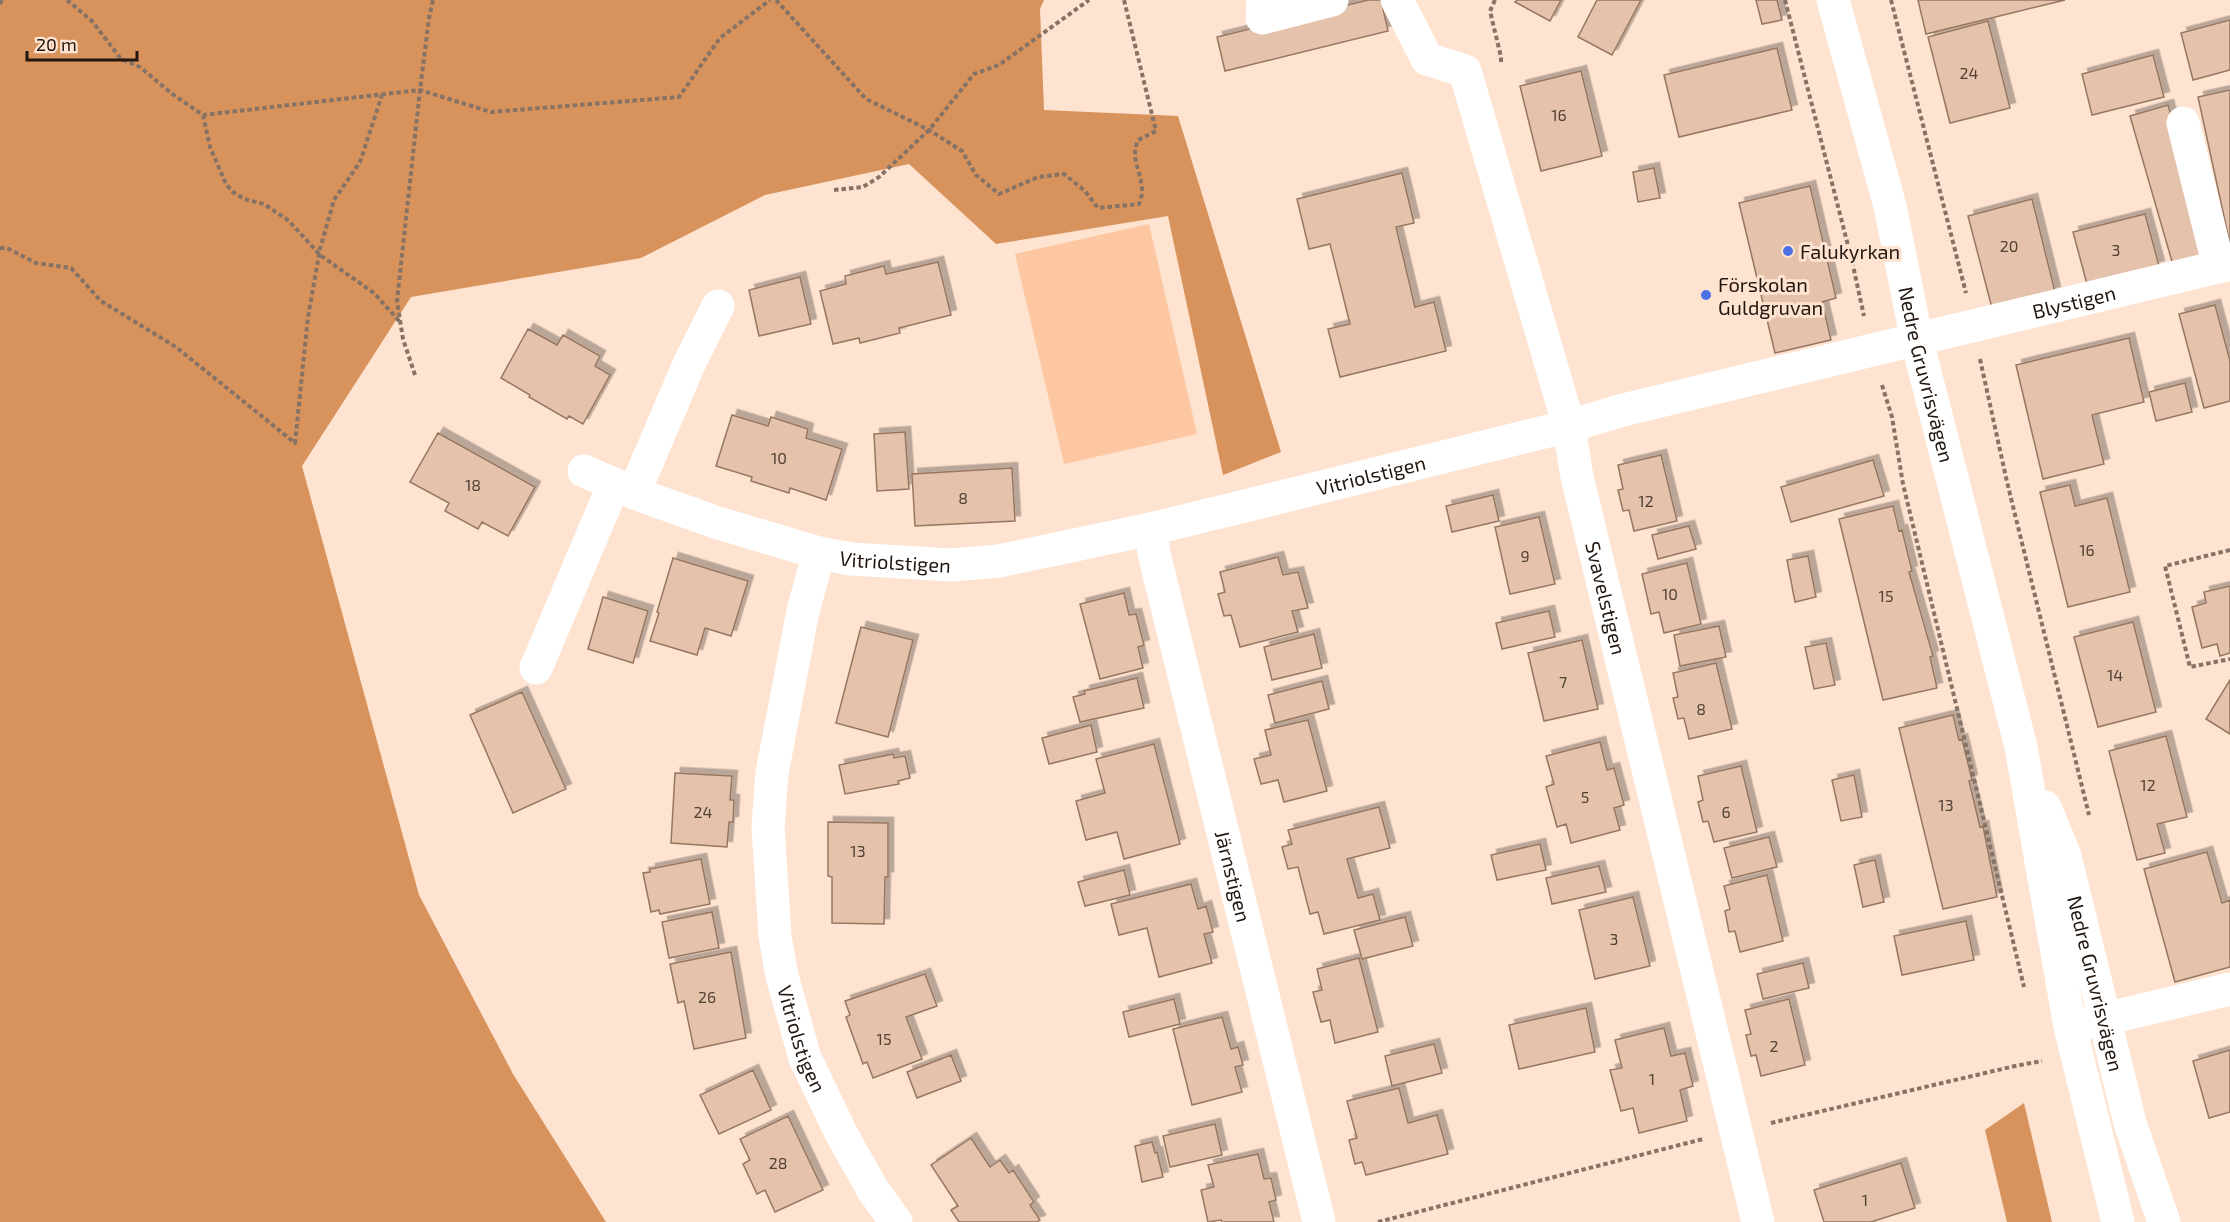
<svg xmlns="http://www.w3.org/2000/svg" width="2230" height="1222" font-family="'Exo 2',sans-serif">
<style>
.green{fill:#fcc7a1}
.forest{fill:#d8925c}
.building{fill:#e4c2ab;stroke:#967762;stroke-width:1.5;filter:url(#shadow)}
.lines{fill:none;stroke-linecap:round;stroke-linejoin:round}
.path{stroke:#867366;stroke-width:4;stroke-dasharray:4.5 3;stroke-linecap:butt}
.minor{stroke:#fff;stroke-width:33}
.poi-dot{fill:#4e72e6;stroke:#fee3d0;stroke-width:2}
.labels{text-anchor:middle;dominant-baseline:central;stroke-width:6;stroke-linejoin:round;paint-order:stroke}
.number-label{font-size:16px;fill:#524135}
.poi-label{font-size:20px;fill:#22160e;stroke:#fee3d0;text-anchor:start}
.street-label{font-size:20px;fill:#22160e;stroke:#fee3d0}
</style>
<defs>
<filter id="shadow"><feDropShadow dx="5.5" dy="-5.5" stdDeviation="0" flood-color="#0004"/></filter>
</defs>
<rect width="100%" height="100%" fill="#fee3d0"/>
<!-- green -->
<path class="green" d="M1149,224L1197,434L1064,464L1015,254Z"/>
<!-- forest -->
<path class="forest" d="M0,0H1044L1040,9L1044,110L1178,116L1281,452L1223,475L1168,216L996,244L909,164L765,195L641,258L411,297L302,466L419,895L513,1074L606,1222H0Z
M2024,1103L2052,1222H2007L1985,1130Z"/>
<!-- building -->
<path class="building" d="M1368,0H1381L1388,31L1225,71L1217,37Z
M1517,0H1561L1550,21L1515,2Z
M1597,0H1641L1612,55L1578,37Z
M1756,0H1777L1782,20L1762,24Z
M1918,0H2065L1926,34Z
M2230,20V70L2193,80L2181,33Z
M1988,21L2010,108L1950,123L1928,37Z
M1777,48L1792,110L1679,137L1664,75Z
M2153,55L2164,97L2092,115L2082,74Z
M1581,71L1602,156L1541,171L1520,86Z
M2230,90V244L2198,97Z
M2168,105L2211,255L2173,265L2130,116Z
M1654,168L1660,198L1638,202L1633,172Z
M1402,173L1414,223L1396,227L1415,307L1434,302L1446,351L1340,377L1328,329L1350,324L1330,244L1309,249L1297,199Z
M1810,186L1836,298L1822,302L1831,340L1775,353L1739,203Z
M2032,199L2055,292L1992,308L1968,216Z
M2145,214L2159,266L2087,284L2073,232Z
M938,262L951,315L899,328L900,333L860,343L859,338L833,344L820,291L846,284L845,276L884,266L886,274Z
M800,277L811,324L759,336L749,290Z
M2215,305L2230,361V401L2204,408L2179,314Z
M528,329L557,345L563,335L600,356L595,366L610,375L583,424L569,416L567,419L529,397L530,395L501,378Z
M2129,338L2144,402L2092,415L2104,464L2043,479L2016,365Z
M2185,383L2192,412L2156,421L2149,392Z
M732,415L768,426L771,417L808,429L806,438L842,449L826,500L790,488L789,493L751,481L752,477L716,466Z
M905,432L909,489L877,491L874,434Z
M438,433L535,487L508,536L482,522L478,529L445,511L449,503L410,482Z
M1661,455L1677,521L1634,531L1629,510L1623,511L1618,490L1623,489L1618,465Z
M1873,460L1884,496L1791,522L1781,487Z
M1012,468L1015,521L915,526L912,474Z
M2070,485L2075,506L2107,498L2130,592L2068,607L2040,492Z
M1493,495L1499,521L1452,532L1446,506Z
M1893,506L1899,531L1902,530L1912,571L1909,572L1933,656L1930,657L1937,688L1883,700L1839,519Z
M1539,517L1555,584L1510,594L1495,527Z
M1689,526L1696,549L1658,559L1652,535Z
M1808,556L1816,597L1795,602L1787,560Z
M1278,557L1283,575L1298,572L1308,608L1292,611L1298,632L1240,647L1231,615L1224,616L1218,594L1225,592L1220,572Z
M673,558L748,581L731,636L705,628L697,655L650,641L659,613L657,612Z
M1687,563L1701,624L1664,633L1659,612L1651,614L1642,574Z
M2230,586V653L2220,656L2217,644L2202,648L2192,607L2206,603L2204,592Z
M1124,593L1129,615L1136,614L1144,645L1138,647L1143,668L1100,679L1080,604Z
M603,597L648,611L633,663L588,649Z
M1549,611L1555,637L1502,649L1496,623Z
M2133,622L2156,712L2098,727L2074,637Z
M1719,626L1726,657L1680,666L1674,635Z
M861,627L913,640L888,737L836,723Z
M1314,634L1322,668L1272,680L1264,647Z
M1582,640L1598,709L1544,721L1528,653Z
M1826,643L1835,685L1814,689L1805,647Z
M1716,663L1732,729L1689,739L1684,718L1678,719L1673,698L1678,697L1673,673Z
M1137,678L1144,708L1080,722L1073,697L1085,694L1084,691Z
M2230,680V734L2206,719Z
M1322,681L1329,709L1275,723L1268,695Z
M522,692L566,789L513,813L470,715Z
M1953,715L1959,740L1962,739L1972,780L1969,781L1980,827L1983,826L1997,897L1943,909L1899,728Z
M1308,720L1327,791L1284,802L1278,780L1261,784L1254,759L1271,755L1265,730Z
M1091,725L1097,752L1049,764L1042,738Z
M2166,736L2187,817L2157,824L2165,853L2137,860L2109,751Z
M1600,742L1607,770L1614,768L1624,805L1614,808L1620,830L1571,843L1566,824L1557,827L1546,787L1554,784L1546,756Z
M1154,744L1180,844L1124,859L1117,832L1086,840L1076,801L1105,793L1096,759Z
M893,754L894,758L905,756L910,778L898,781L899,784L845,794L839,765Z
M1741,766L1757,832L1714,842L1708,821L1703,822L1698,802L1703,800L1698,776Z
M675,773L732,776L730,800H734L733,822H729L727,847L671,843Z
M1854,775L1862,817L1841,821L1832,780Z
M1379,807L1390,848L1347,859L1358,898L1373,894L1380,920L1324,934L1318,912L1310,914L1298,867L1288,869L1282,847L1292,844L1288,830Z
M828,822L888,823V877H885L884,924L832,923V877L828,876Z
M1769,837L1777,867L1732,878L1724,848Z
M1540,844L1546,870L1497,880L1491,855Z
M2207,852L2222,903L2230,900V967L2175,982L2144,869Z
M701,859L710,904L660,914L659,910L651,912L643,873L650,872V869Z
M1875,860L1884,902L1863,907L1854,865Z
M1599,866L1606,892L1552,904L1546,878Z
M1124,870L1130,895L1085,906L1078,882Z
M1767,875L1783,941L1740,952L1735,931L1729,932L1725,911L1730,909L1724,886Z
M1191,884L1198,909L1206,906L1213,932L1204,934L1212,963L1159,977L1147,928L1119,935L1111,904Z
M1633,897L1650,966L1595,979L1579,910Z
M712,912L719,948L669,958L662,922Z
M1405,917L1413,946L1362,959L1354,930Z
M1966,921L1974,960L1902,975L1894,936Z
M731,952L746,1038L694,1049L684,1001L678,1003L670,964Z
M1359,958L1378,1032L1335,1043L1330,1020L1321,1022L1313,992L1322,990L1317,969Z
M1803,963L1809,988L1763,999L1757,974Z
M925,974L937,1006L906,1017L922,1059L873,1078L867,1062L863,1064L846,1017L850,1015L845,1001Z
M1174,999L1180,1024L1129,1037L1123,1012Z
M1789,999L1805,1065L1761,1076L1756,1055L1751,1056L1746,1035L1751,1034L1745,1010Z
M1586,1008L1595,1052L1519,1069L1509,1025Z
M1222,1017L1231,1049L1238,1047L1243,1065L1235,1067L1242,1092L1192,1105L1173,1029Z
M1664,1028L1671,1056L1685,1053L1693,1086L1680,1090L1687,1121L1639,1133L1633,1108L1621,1111L1610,1070L1622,1068L1615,1040Z
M1434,1044L1442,1073L1392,1086L1385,1056Z
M2230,1050V1112L2209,1118L2193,1061Z
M951,1055L961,1081L917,1098L907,1072Z
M753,1070L771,1110L719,1134L700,1095Z
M1399,1088L1408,1123L1437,1115L1448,1154L1366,1175L1362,1162L1355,1164L1349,1140L1357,1138L1347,1101Z
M788,1116L823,1190L775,1212L765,1190L757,1194L743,1164L750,1160L740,1139Z
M1215,1124L1222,1155L1170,1167L1163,1136Z
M971,1138L990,1167L1000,1160L1009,1173L1013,1170L1034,1202L1030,1205L1040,1220L1037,1222H959L951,1210L958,1206L931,1165Z
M1152,1142L1155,1153L1157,1152L1163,1177L1142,1182L1135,1146Z
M1258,1154L1264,1179L1271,1178L1276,1200L1269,1202L1274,1222H1222L1221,1220L1208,1222L1201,1190L1214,1187L1208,1165Z
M1901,1163L1915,1208L1871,1222H1824L1814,1190Z"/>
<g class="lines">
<!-- path -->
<path class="path" d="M67,0L92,21L121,59L140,67L171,93L203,115L420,90L491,112L679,97L720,38L770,0
M776,0L866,99L929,130L962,151L976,175L999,194L1038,177L1064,174L1085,191L1098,208L1139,204C1140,200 1143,194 1142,189C1141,171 1130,158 1138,140L1156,131L1124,0
M1495,0L1490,11L1501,57V62
M1785,0L1852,261L1864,316
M1891,0L1966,293
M0,4L2,0
M203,115L210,147L226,184L233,192L244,199L264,204L289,221L320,255L374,293L399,321
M834,190L863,187L879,177L929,130L974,74L999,65L1089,0
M0,248H7L36,263L71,268L101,301L176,347L295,443L308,317L320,249L334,200L360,162L382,95
M1980,359L2007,482L2089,815
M415,375L403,339L397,301L420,90L429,18L433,0
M1882,385L1892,417L1903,484L2024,987
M2230,550L2165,566L2190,667L2230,659
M1771,1123L2015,1066L2042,1061
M1378,1222L1703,1139"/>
<!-- minor -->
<g class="minor">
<path d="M1263,0L1262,18L1332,0"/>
<path id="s1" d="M1397,0L1427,59L1465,71L1569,426L1577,477L1758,1222"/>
<path id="s2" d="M1833,0L1890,206L1917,341L2021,747L2070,1027L2118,1222"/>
<path d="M2183,123L2219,267"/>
<path id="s3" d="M584,471L634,493L715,522L819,553L851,559L951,565L999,561L1151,529L1569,426L1623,410L2230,264"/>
<path d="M634,493L689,364L718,306"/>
<path id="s4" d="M1151,529L1154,554L1319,1222"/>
<path id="s5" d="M819,553L803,611L772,773L768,827L775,936L782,976L805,1058L841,1133L873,1190L896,1222"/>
<path d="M536,668L614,484"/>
<path id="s6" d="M2045,807L2065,856L2130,1123L2164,1222"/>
<path d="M2083,1024L2230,989"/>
</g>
</g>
<!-- markers -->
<g class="poi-dot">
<circle cx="1788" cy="251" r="6"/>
<circle cx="1706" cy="295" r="6"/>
</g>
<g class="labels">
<!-- number labels -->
<g class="number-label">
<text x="1969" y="72">24</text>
<text x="1559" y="114">16</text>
<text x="2009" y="245">20</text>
<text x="2116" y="249">3</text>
<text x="779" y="457">10</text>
<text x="473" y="484">18</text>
<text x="963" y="497">8</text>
<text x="1646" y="500">12</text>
<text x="2087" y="549">16</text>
<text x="1525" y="555">9</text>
<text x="1670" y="593">10</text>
<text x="1886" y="595">15</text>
<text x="2115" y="674">14</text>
<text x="1563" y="681">7</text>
<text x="1701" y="708">8</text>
<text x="2148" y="784">12</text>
<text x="1585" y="796">5</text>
<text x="1946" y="804">13</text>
<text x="703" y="811">24</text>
<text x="1726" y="811">6</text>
<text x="858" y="850">13</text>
<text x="1614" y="938">3</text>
<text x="707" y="996">26</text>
<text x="884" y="1038">15</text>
<text x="1774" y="1045">2</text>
<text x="1652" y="1078">1</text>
<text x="778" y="1162">28</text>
<text x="1865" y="1199">1</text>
</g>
<!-- poi labels -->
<g class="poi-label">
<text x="1800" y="251">Falukyrkan</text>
<text x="1718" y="284">Förskolan<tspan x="1718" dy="23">Guldgruvan</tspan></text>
</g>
<!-- street labels -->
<g class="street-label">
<text stroke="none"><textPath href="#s3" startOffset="1536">Blystigen</textPath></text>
<text stroke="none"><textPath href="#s2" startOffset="386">Nedre Gruvrisvägen</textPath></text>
<text stroke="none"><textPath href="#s3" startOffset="812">Vitriolstigen</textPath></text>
<text stroke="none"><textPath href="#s3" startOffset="326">Vitriolstigen</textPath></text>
<text stroke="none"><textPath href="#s1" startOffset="652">Svavelstigen</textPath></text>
<text stroke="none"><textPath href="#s4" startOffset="357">Järnstigen</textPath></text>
<text stroke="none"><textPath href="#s6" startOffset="184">Nedre Gruvrisvägen</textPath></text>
<text stroke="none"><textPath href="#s5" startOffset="495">Vitriolstigen</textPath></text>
</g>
</g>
<!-- scale -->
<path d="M27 51v9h110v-9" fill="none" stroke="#22160e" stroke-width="3"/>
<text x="36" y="51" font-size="18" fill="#22160e" stroke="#fee3d0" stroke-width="4.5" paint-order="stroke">20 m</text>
</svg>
